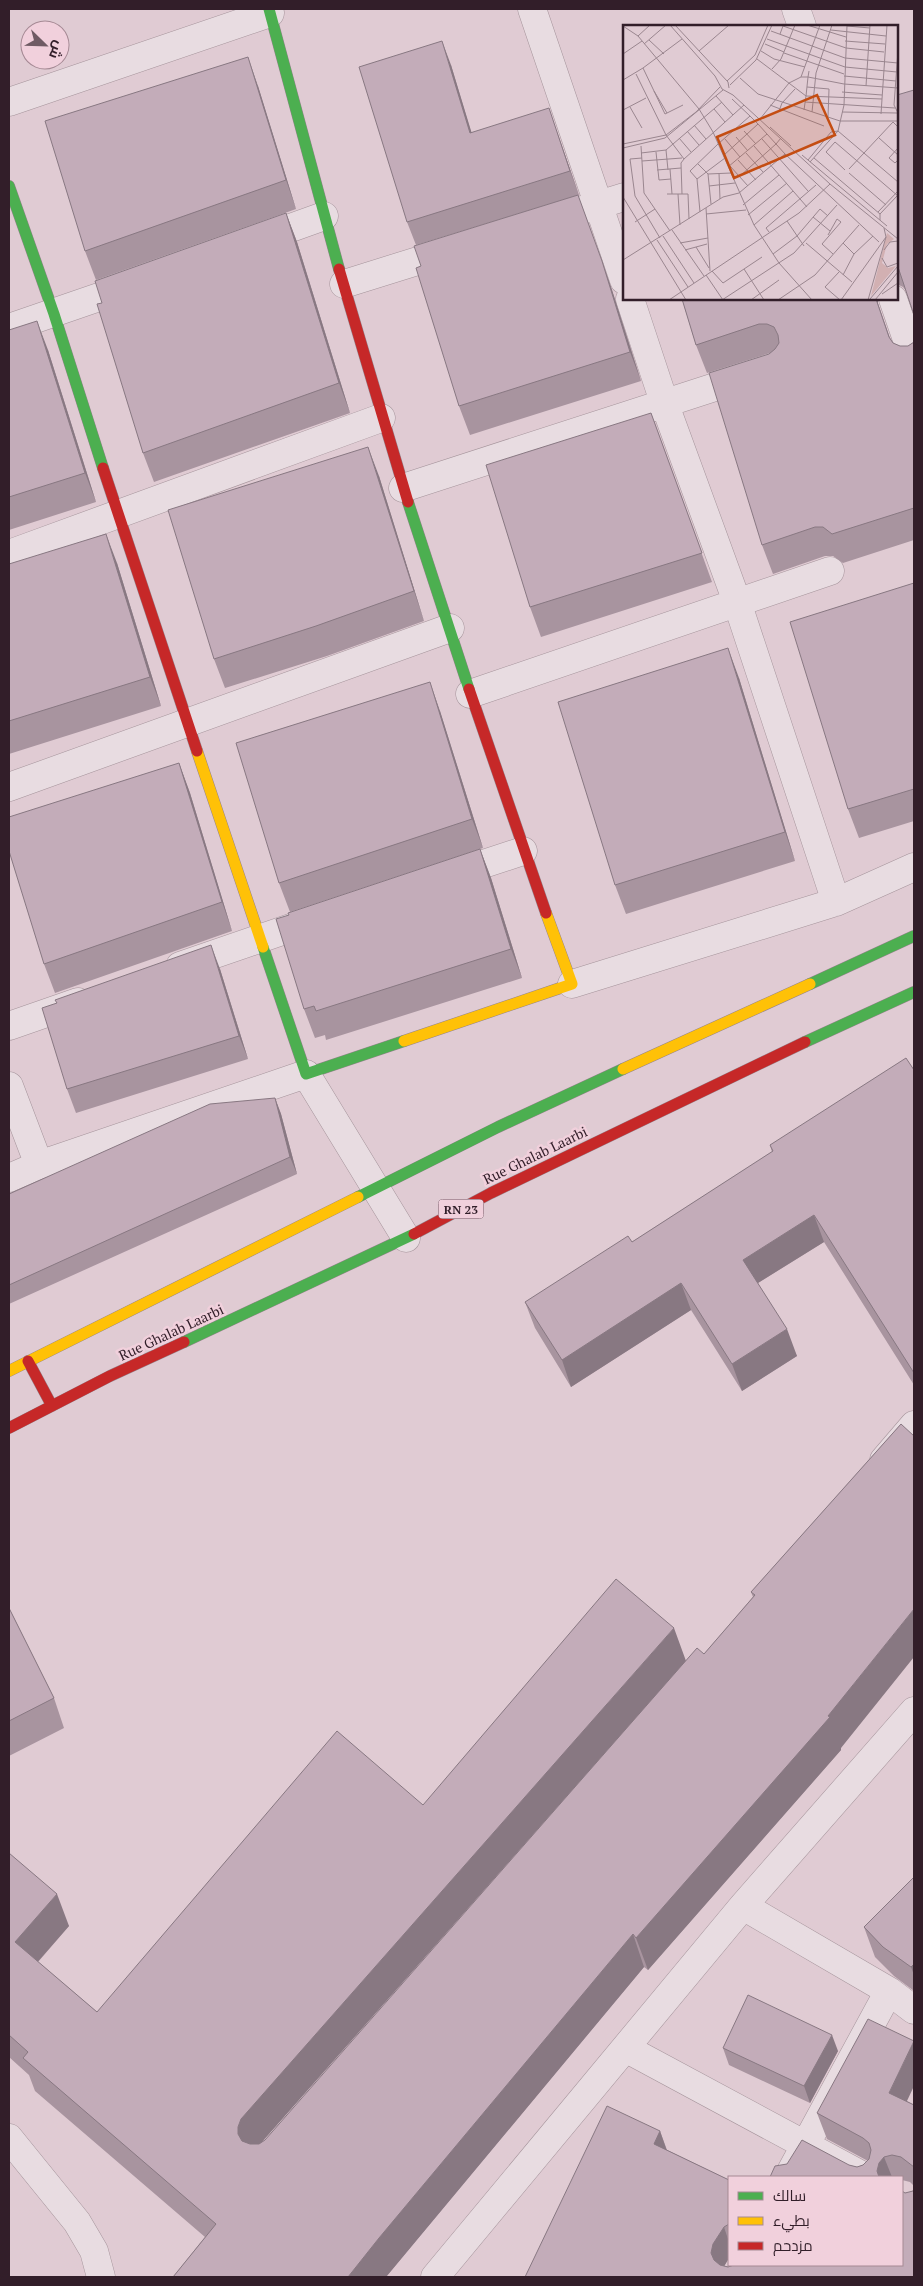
<svg xmlns="http://www.w3.org/2000/svg" width="923" height="2286" font-family="'PT Serif',Cairo,serif">
<style>
.lines{fill:none;stroke-linecap:round;stroke-linejoin:round}
.street-casing{stroke:#a5949b;stroke-width:29}
.fast-casing{stroke:#95848c;stroke-width:12}
.slow-casing{stroke:#95848c;stroke-width:12}
.jam-casing{stroke:#95848c;stroke-width:12}
.street{stroke:#e8dce1;stroke-width:28}
.fast{stroke:#4caf50;stroke-width:11}
.slow{stroke:#ffc107;stroke-width:11}
.jam{stroke:#c62828;stroke-width:11}
.wall{fill:#a8949f}
.shaded-wall{fill:#887882}
.building{fill:#c3acb9;stroke:#887882}
.labels{text-anchor:middle;dominant-baseline:central;stroke-width:5;stroke-linejoin:round;paint-order:stroke}
.shield{fill:#f1d0dc;stroke:#6b535f;stroke-width:1}
.shield-label{font-size:12px;font-weight:bold;fill:#321e29}
.street-label{font-size:14px;fill:#321e29;stroke:#f1d0dc}
.inset-road{fill:none;stroke:#9a868f;stroke-width:1}
.view{fill:#c44d12;fill-opacity:0.15;stroke:#c44d12;stroke-width:2.5}
.inset-edge{fill:none;stroke:#321e29;stroke-width:2.5}
</style>
<rect width="100%" height="100%" fill="#e0cbd3"/>
<g class="lines">
<defs>
<path id="street" d="M532,9L624,280
M796,9L802,26
M9,102L270,13
M547,221L624,197
M257,240L324,216
M344,284L453,250
M893,299L914,360
M9,328L134,285
M403,488L749,376
M9,554L381,418
M470,694L830,571
M9,787L450,628
M450,875L523,851
M836,902L914,867
M180,966L314,920
M572,984L836,902L737,602L665,405L630,299
M9,1026L78,1002
M9,1086L39,1165
M9,1178L39,1165L306,1074L406,1238
M884,1460L914,1425
M743,1906L889,1991L914,2010
M627,2049L865,2177
M9,2138L77,2222L94,2251L101,2277
M788,2177L889,1991
M435,2277L743,1906L914,1711"/>
<path id="fast" d="M269,9L339,269
M9,186L54,314L103,468
M408,502L469,689
M263,947L306,1074L404,1041
M810,984L914,936
M805,1042L914,992
M358,1197L498,1127L623,1069
M184,1342L414,1234"/>
<path id="slow" d="M197,751L263,947
M404,1041L572,984L546,913
M623,1069L810,984
M9,1371L358,1197"/>
<path id="jam" d="M339,269L408,502
M103,468L197,751
M469,689L546,913
M414,1234L491,1193L805,1042
M28,1361L52,1406
M9,1428L110,1376L184,1342"/>
</defs>
<!-- street casing -->
<use href="#street" class="street-casing"/>
<!-- fast casing -->
<use href="#fast" class="fast-casing"/>
<!-- slow casing -->
<use href="#slow" class="slow-casing"/>
<!-- jam casing -->
<use href="#jam" class="jam-casing"/>
<!-- street -->
<use href="#street" class="street"/>
<!-- fast -->
<use href="#fast" class="fast"/>
<!-- slow -->
<use href="#slow" class="slow"/>
<!-- jam -->
<use href="#jam" class="jam"/>
</g>
<!-- wall -->
<path class="wall" d="M451,65L471,132H557L579,195L416,245L407,222Z
M258,86L296,209L96,280L85,251Z
M897,95L907,292L903,287L897,284Z
M578,195L612,290L641,381L470,435L459,406L421,266Z
M286,213L297,242L350,413L154,482L143,453L102,303Z
M682,299H878V304L890,338L893,343L900,346H908L914,342V540L843,563L833,556H825L773,574L762,545L769,354L770,353L707,373L696,345Z
M9,330L48,350L96,502L9,530Z
M651,413L712,582L541,637L530,607Z
M379,476L424,621L327,656L225,688L214,659Z
M117,563L161,706L9,754V564Z
M914,583V821L859,838L848,809Z
M739,678L795,861L626,914L615,885Z
M440,711L483,848L290,912L279,883Z
M179,763L190,793L232,931L55,993L44,964Z
M480,849L491,878L522,978L326,1040L325,1035L315,1038L304,1009Z
M220,969L248,1059L76,1113L67,1089Z
M914,1070V1385L824,1242L758,1283L797,1356L742,1391L691,1310L571,1387L535,1328L525,1302L632,1242L772,1152L770,1145Z
M275,1098L281,1114L297,1174L9,1304V1194Z
M901,1424L841,1748V1750L648,1970L644,1967L386,2277H173L205,2237L35,2091L29,2075L9,2057V1853L69,1926L38,1962L97,2012L423,1805L686,1661L263,2141L265,2140L704,1654L753,1597L751,1592Z
M9,1608L54,1698L64,1728L9,1756Z
M914,1877V1991L894,1976L875,1957L864,1927Z
M723,2048L838,2051L810,2103L729,2065Z
M907,2101L914,2105V2186L910,2182L902,2180V2177H770L849,2165L857,2167L863,2165L868,2161L827,2139L817,2113Z
M660,2131L667,2150L729,2180V2258L724,2266L914,2277H525Z"/>
<!-- shaded-wall -->
<path class="shaded-wall" d="M442,41L451,65L479,157L470,133Z
M248,57L258,86L296,209L286,180Z
M549,108L557,132L579,195L570,171Z
M286,213L297,242L350,413L339,383Z
M602,261L612,290L641,381L630,352Z
M876,299H878V304L899,366Z
M37,321L48,350L96,502L85,473Z
M368,447L379,476L424,621L414,591Z
M106,534L117,563L161,706L150,677Z
M728,648L739,678L795,861L785,832Z
M430,682L440,711L483,848L472,819Z
M179,763L190,793L232,931L222,902Z
M480,849L491,878L522,978L511,949Z
M211,945L220,969L248,1059L239,1036Z
M275,1098L281,1114L297,1174L290,1157Z
M814,1215L824,1242L753,1286L743,1260Z
M681,1283L691,1310L571,1387L562,1360Z
M787,1329L797,1356L742,1391L732,1364Z
M914,1609V1657L841,1748V1750L648,1970L636,1938L828,1716Z
M674,1628L686,1661L253,2152L250,2159L238,2134V2127L241,2119Z
M57,1894L69,1926L27,1974L15,1942Z
M633,1934L644,1967L386,2277H348L379,2238Z
M914,1964V1975L911,1967Z
M832,2035L838,2051L810,2103L804,2086Z
M914,2041V2086L899,2118L889,2093Z
M660,2131L669,2157L654,2144Z
M884,2157L892,2177H879L877,2171L879,2163Z
M724,2227L729,2242V2258L722,2270L721,2277L711,2253L713,2244Z"/>
<!-- building -->
<path class="building" d="M442,41L470,133L549,108L570,171L407,222L359,67Z
M248,57L286,180L85,251L45,121Z
M914,90V315L897,264V95Z
M578,195L602,261L630,352L459,406L416,268L421,266L414,246Z
M286,213L339,383L143,453L97,304L102,303L95,281Z
M682,299H876L889,337L893,343L900,346H908L914,342V508L832,534L823,527H815L762,545L709,373L769,354L775,349L779,343L778,335L774,327L767,324H759L696,345Z
M37,321L85,473L9,497V330Z
M651,413L702,553L530,607L486,465Z
M368,447L414,591L316,626L214,659L168,510Z
M106,534L150,677L9,721V564Z
M914,583V789L848,809L790,622Z
M728,648L785,832L615,885L558,702Z
M430,682L472,819L279,883L236,743Z
M179,763L222,902L44,964L9,851V817Z
M480,849L511,949L316,1011L314,1006L304,1009L276,919L289,915L288,913Z
M211,945L239,1036L67,1089L42,1008L57,1003L55,1000Z
M906,1058L914,1070V1373L814,1215L743,1260L787,1329L732,1364L681,1283L562,1360L525,1302L628,1236L632,1242L773,1151L770,1145Z
M275,1098L290,1157L9,1285V1194L210,1104Z
M901,1424L914,1436V1609L828,1716L830,1717L636,1938L633,1934L379,2238L348,2277H173L216,2224L23,2058L28,2052L9,2035V1853L57,1894L15,1942L97,2012L337,1731L423,1805L616,1579L674,1628L241,2119L238,2127V2134L242,2141L250,2144H259L265,2140L697,1648L704,1654L755,1595L751,1592Z
M9,1608L54,1698L9,1721Z
M914,1877V1964L911,1967L883,1947L864,1927Z
M748,1995L832,2035L804,2086L723,2048Z
M868,2019L914,2041L889,2093L914,2105V2167L901,2157L892,2155L884,2157L879,2163L877,2171L879,2177H770L775,2166L787,2164L802,2140L849,2165L857,2167L863,2165L869,2159L871,2150L869,2143L863,2138L817,2113Z
M607,2106L660,2131L654,2144L729,2180V2224L724,2227L713,2244L711,2253L714,2260L720,2265L728,2267L734,2265H902V2191L905,2193L913,2191L914,2189V2277H525Z"/>
<g class="labels">
<!-- shield labels -->
<rect class="shield" x="438.5" y="1199.5" width="45" height="19" rx="4"/>
<g class="shield-label">
<text x="461" y="1209">RN 23</text>
</g>
<!-- street labels -->
<g class="street-label">
<text transform="translate(535 1155) rotate(-26)">Rue Ghalab Laarbi</text>
<text transform="translate(171 1332) rotate(-25)">Rue Ghalab Laarbi</text>
</g>
</g>
<!-- overview -->
<g transform="translate(623 25)">
<rect width="275" height="275" fill="#e0cbd3"/>
<path d="M264,208L271,214L264,219L259,238L265,243L273,241L248,271Z" fill="#d2b0b2"/>
<path class="inset-road" d="M47,0L92,51L99,64L110,70L207,159M52,0L105,57L106,63M184,0L223,12M0,1L15,11L76,84L90,107L131,200L156,238L189,275M224,1L247,3M208,5L263,11M148,6L222,33L275,38M157,9L160,1L223,23L261,27M15,11L27,0M144,14L222,42L274,47M26,15L41,29M222,16L262,19M21,19L43,0M142,19L161,27M76,26L106,0M138,26L151,34L182,42M275,26L271,80L275,88M161,28L221,49M0,29L19,16M134,34L183,71L181,85M20,43L59,14M149,44L158,34L172,0M186,46L185,52L221,59L275,63M13,49L43,110L61,134L58,138L59,169M221,51L273,56M178,52L197,0M117,53L135,69L217,96H275M0,55L20,43L42,89L60,80M104,56L132,30L145,0M107,60L133,35L149,0M243,61L247,0M184,62L206,64L205,92M31,66L44,88M219,67L259,70M93,71L110,90M109,74L127,91M182,77L272,83M147,80L201,101M7,82L19,103M91,84L102,97M0,85L23,73M156,86L159,78L172,64M189,87L193,48L209,0M219,87L274,88M258,89L264,0M137,94L166,58L178,52H185L183,71L259,74M71,100L83,114M147,102L168,121M64,106L76,120M121,106L133,119M113,112L125,126M56,113L68,127M158,113L153,119L162,129L256,217M256,113L275,130M102,114L117,132M139,114L185,166M0,119L43,110L73,87L97,62M18,121L21,168L47,206M131,121L184,182M0,123L42,113L100,65M275,123L266,133L272,138L275,135M43,125L45,145M33,127L36,155L48,154M203,127L212,117L275,171M203,127L222,145M18,128L43,125L99,77M123,128L140,147M101,130L135,99L144,109M179,130L210,156M19,133L7,134L12,171L37,213M191,133L257,189M61,134L121,80M115,135L133,155M185,135L208,107L215,106L275,157M19,136L59,133M187,137L215,106L221,80L224,0M75,139L85,149L88,179M107,141L125,161M105,142L144,109L153,119L117,151M47,144L49,169M226,144L270,97L275,102M34,145L58,143M96,148L97,174M226,148L263,180M85,149L108,148M74,154L67,146L95,119L127,91L135,99M210,156L264,201M207,159L275,214M86,161L112,158M44,169H65L66,194M55,169L57,200M0,172L63,275M120,180L156,150M83,183L87,246M77,187L74,154L102,133M255,187L275,166M83,189L123,185M125,190L164,158M190,192L207,206M257,195V189L274,171M164,196L181,221M12,197L32,184M131,200L170,166M49,205L81,251M146,207L143,203L193,160M205,210L214,194L218,197M40,211L71,258M34,215L65,262M57,218L85,213M183,218L229,257M220,218L231,229M73,222L86,243M62,225L84,219M261,225L267,217L275,216M150,229L174,211L197,184L205,191M210,229L199,219L218,197M259,233L264,242L275,238M0,235L100,172L116,168L162,129M121,244L141,275M89,246L100,258L139,232M216,247L202,262L217,275M83,250L100,275M220,250L231,229L250,211M259,269L275,258M247,274L275,241M46,275L176,188L207,159M99,275L171,228L214,180M128,275L156,255M155,275L192,250L236,200M218,275L263,212M245,275L263,212L261,203M252,275L275,247"/>
<path class="view" d="M194,70L212,110L111,153L94,112Z"/>
<rect width="275" height="275" class="inset-edge"/>
</g>
<!-- border -->
<rect width="923" height="2286" fill="none" stroke="#321e29" stroke-width="20"/>
<!-- legend -->
<rect x="728" y="2176" width="175" height="90" fill="#f1d0dc" stroke="#a58994"/>
<rect x="738" y="2192" width="25" height="8" fill="#4caf50" stroke="#a58994"/>
<text x="773" y="2201" font-size="15" fill="#321e29">سالك</text>
<rect x="738" y="2217" width="25" height="8" fill="#ffc107" stroke="#a58994"/>
<text x="773" y="2226" font-size="15" fill="#321e29">بطيء</text>
<rect x="738" y="2242" width="25" height="8" fill="#c62828" stroke="#a58994"/>
<text x="773" y="2251" font-size="15" fill="#321e29">مزدحم</text>
<!-- north arrow -->
<g transform="translate(45 45) rotate(113)"><circle r="24" fill="#f1d0dc" stroke="#a58994"/>
<path d="M0-4L9 19L0 12L-9 19Z" fill="#6f5b64"/>
<text y="-8" font-size="14" font-weight="bold" text-anchor="middle" fill="#321e29">ش</text>
</g>
</svg>
